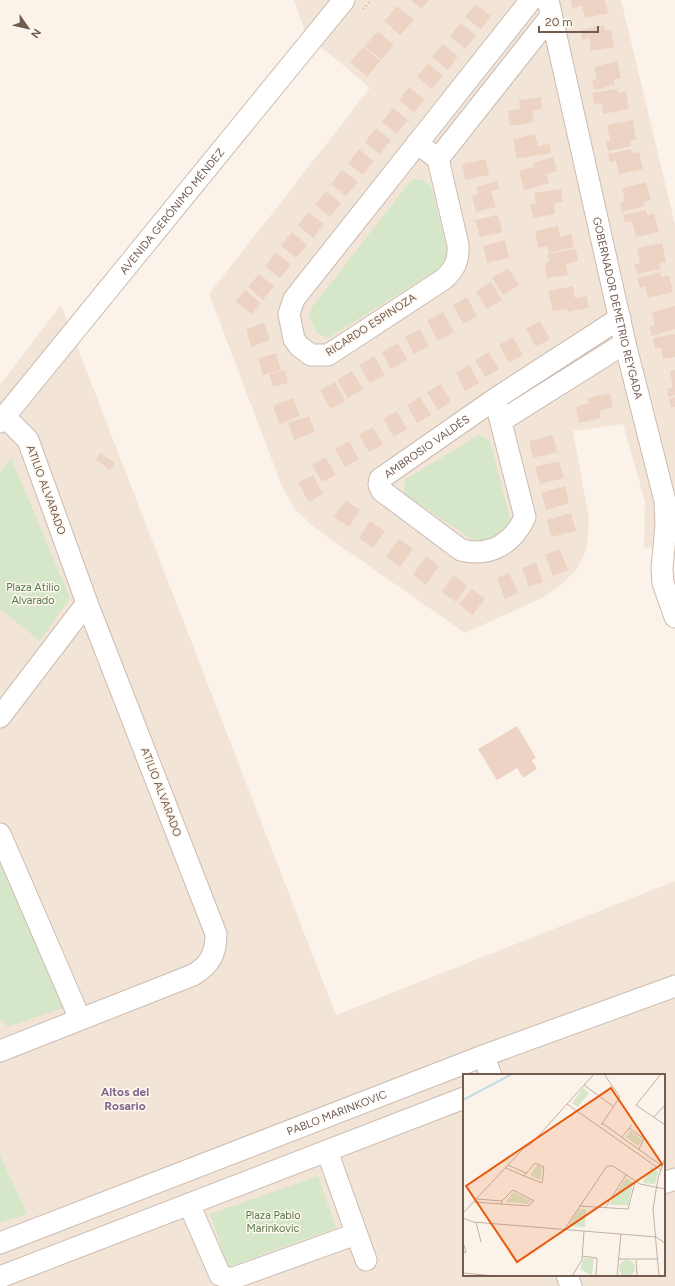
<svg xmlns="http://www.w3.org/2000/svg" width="675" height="1286" font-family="Figtree,sans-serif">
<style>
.residential{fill:#f2e5d8;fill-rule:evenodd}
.green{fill:#d6e7c9}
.building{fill:#edd3c4}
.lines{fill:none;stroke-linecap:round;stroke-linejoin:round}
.street-casing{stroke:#ccbbb0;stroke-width:23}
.path{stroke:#d2b6a6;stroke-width:2.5;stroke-dasharray:1 3;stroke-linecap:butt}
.street{stroke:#fff;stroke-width:21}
.labels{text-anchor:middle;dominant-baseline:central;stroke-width:3;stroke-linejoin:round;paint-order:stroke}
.street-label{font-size:11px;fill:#735b4f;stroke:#fdf8ef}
.park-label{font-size:11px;fill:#577848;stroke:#fdf8ef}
.neighbourhood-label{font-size:12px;font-weight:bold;fill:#80678e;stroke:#fdf8ef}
.inset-river{fill:none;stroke:#bfdfe3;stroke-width:2}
.inset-road{fill:none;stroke:#c1b1a6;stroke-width:1}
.view{fill:#e8590c;fill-opacity:0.15;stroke:#e8590c;stroke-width:2}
.inset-edge{fill:none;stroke:#735b4f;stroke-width:2}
</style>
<rect width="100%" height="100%" fill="#fbf3e9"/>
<!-- residential -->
<path class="residential" d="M294,0H621L675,224V549L644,547L645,502L623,424L573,431L589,519L587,548L577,569L560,586L540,599L465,633L316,529L295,509L283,489L209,294L370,88L306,34Z
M61,305L336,1015L675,881V1286H0V385ZM464,1075H664V1275H464Z"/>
<!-- green -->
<path class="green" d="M415,179L424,180L431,186L448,254L443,266L328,338L317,334L309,316L312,307L409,183Z
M479,435L490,441L512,526C504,536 484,542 473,540L404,494V486L406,479Z
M11,458L70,598L40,641L0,609V472Z
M0,863L63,1008L8,1027L0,1019Z
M0,1155L27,1214L0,1223Z
M318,1176L336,1228L228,1267L210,1214Z"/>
<!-- building -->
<path class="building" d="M411,0H429L421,9Z
M571,0H605L608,13L585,18L582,6L572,8Z
M476,4L491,16L481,29L465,17Z
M397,6L414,20L400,35L384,21Z
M461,23L476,35L465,49L450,36Z
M604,25L605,30L611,29L614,47L591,51L589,38L582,40L581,30Z
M378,31L394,45L381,60L365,46Z
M443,44L458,56L448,70L432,57Z
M364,47L380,61L367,77L350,62Z
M617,61L621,78L614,80L615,85L594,90L592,80L597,79L594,67Z
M428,63L443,76L432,89L417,77Z
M409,87L425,99L414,113L399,100Z
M617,89L618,93L626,91L629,109L603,114L602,103L594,104L592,93Z
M541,97L542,109L532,111L534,122L510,126L508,111L520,109L519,100Z
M393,108L408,120L397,134L382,122Z
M633,120L636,140L630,141L631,146L608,151L606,142L610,141L607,125Z
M376,128L391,140L380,154L365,142Z
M535,134L538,146L550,144L551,153L517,159L513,139Z
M359,149L374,161L363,175L348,163Z
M631,149L632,153L639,152L643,169L619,174L616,161L610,162L608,154Z
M553,157L557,171L546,174L549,183L524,190L519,171L534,167L533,163Z
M486,159L489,175L465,180L462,164Z
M342,170L358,182L346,196L331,184Z
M497,181L499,189L491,191L496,207L476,212L472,196L478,194L476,187Z
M646,182L651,200L644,202L645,206L622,212L620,203L625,201L622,188Z
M561,189L563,202L554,203L555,214L533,218L530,204L536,203L534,193Z
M326,191L341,203L330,217L315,204Z
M646,210L647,215L654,214L659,232L636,237L632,221L625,223L623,215Z
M308,212L324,224L313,238L298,225Z
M498,215L502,232L480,237L475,220Z
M558,226L560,237L571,234L574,247L549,253L547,246L538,248L535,231Z
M292,232L307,245L296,258L281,246Z
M505,240L509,258L487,263L483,246Z
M662,243L666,262L659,264L661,269L637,274L634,264L640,263L637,248Z
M576,249L578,261L566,264L568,275L547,278L545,263L549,262L548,254Z
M276,252L291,265L280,278L265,266Z
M508,268L519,285L503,295L492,278Z
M660,272L662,277L669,275L673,292L648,298L645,286L640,288L637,278Z
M259,274L274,286L263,300L248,287Z
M491,282L502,300L487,309L476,292Z
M573,286L575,298L587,296L589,308L568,312L567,308L553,312L548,291Z
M245,290L261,303L252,314L235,302Z
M467,297L477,316L463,324L453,305Z
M675,306V329L652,336L650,327L655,325L652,312Z
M443,312L454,332L438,341L427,321Z
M540,321L550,339L536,347L526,329Z
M264,323L270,340L251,347L246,329Z
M420,329L429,346L414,354L405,337Z
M675,334V357L663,359L661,348L655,349L653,338Z
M513,337L523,355L509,363L499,345Z
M398,343L407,360L391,369L382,352Z
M489,352L499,369L485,377L475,360Z
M276,353L281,370L263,375L258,358Z
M374,356L385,375L370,383L359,365Z
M469,365L479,383L465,391L456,373Z
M285,370L288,383L273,387L269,374Z
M675,370V395L668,397L667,389L673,387L670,371Z
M352,371L363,389L348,398L337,380Z
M335,382L345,401L330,409L320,390Z
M441,384L451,402L438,410L427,392Z
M610,393L613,407L599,411L601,418L579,423L576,407L589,403L588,398Z
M420,397L431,415L417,423L407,405Z
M675,397V407L671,408L669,399Z
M293,398L300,416L279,424L273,406Z
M397,411L407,429L394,437L383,419Z
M309,416L315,432L294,440L288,423Z
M373,427L383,445L369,452L359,435Z
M553,435L557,452L533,458L529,441Z
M349,441L359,459L345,467L335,449Z
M100,453L115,463L110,470L96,460Z
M325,457L336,475L322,482L312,465Z
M559,461L564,478L540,484L535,467Z
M313,475L323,494L309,502L298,483Z
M565,486L569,503L546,510L541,493Z
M346,500L360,510L349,527L334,517Z
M571,513L576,531L551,537L547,520Z
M370,521L385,531L373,548L359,538Z
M399,539L413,549L400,567L386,557Z
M560,549L568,570L553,576L545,555Z
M426,556L439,566L426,585L413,575Z
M536,562L543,582L529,587L522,568Z
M509,573L518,593L505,599L497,578Z
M453,575L467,585L456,602L442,592Z
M472,589L485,599L472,615L459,604Z
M517,726L536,758L532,760L537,769L523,778L517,768L497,780L478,749Z"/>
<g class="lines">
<defs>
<g id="street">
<path id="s1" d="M548,0L625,343L665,501L666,525L662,569L663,583L675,617"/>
<path d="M417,143L438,159L458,245C459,260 455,269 444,279L328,355H311L299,346L294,339L289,314L294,299L531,0"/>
<path d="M438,159L551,16"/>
<path id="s2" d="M495,399L525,517C513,544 490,557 461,550L382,491L379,485L380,479L495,399L620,318"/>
<path d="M501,421L625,343"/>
<path id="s3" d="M0,422L344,0"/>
<path d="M0,717L87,603"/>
<path d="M0,834L80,1019"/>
<path d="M0,1051L193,975C210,965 216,954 216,934L87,603L28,440L4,416"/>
<path d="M483,1056L491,1075"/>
<path d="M327,1151L366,1260"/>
<path d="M664,1183L675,1179"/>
<path d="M189,1204L220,1275L231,1279L356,1234"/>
<path id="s4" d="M0,1243L483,1056L675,986"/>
<path d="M567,1275L571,1286"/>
<path d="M0,1277L464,1098"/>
</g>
</defs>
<!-- street casing -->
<use href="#street" class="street-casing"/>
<!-- path -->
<path class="path" d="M363,9L371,0"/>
<!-- street -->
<use href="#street" class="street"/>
</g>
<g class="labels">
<!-- street labels -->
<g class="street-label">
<text stroke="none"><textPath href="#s3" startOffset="272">AVENIDA GERÓNIMO MÉNDEZ</textPath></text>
<text stroke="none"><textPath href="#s1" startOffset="316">GOBERNADOR DEMETRIO REYGADA</textPath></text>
<text transform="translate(371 325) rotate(-33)">RICARDO ESPINOZA</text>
<text stroke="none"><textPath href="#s2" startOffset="369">AMBROSIO VALDÉS</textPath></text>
<text transform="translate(46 490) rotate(70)">ATILIO ALVARADO</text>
<text transform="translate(161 792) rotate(69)">ATILIO ALVARADO</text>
<text stroke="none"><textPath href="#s4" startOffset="361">PABLO MARINKOVIC</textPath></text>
</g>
<!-- park labels -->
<g class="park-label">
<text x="33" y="587">Plaza Atilio<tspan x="33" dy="13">Alvarado</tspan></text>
<text x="273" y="1215">Plaza Pablo<tspan x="273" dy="13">Marinkovic</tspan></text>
</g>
<!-- neighbourhood labels -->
<g class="neighbourhood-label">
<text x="125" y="1092">Altos del<tspan x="125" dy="14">Rosario</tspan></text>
</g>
</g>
<!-- overview -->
<g transform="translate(463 1074)">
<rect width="202" height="202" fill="#fbf3e9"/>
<path d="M120,14L126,19L115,33L109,29ZM167,57L180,66L175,72L163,63ZM75,90L79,94L77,106L67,101ZM189,93L195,97L192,110L179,109ZM163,104L170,109L165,131H146ZM50,118L68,127L65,130L43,128ZM116,135H123L122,153L105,152ZM121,184H131L129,202L117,195ZM156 194a8 8 0 1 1 16 0a8 8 0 1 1-16 0Z" fill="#d6e7c9"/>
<path class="inset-river" d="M0,26L49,0"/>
<path class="inset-road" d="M198,0L173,31L202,51M121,11L151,33M104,30L198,96M191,43L202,31M139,49L199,92M138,51L157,23L141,0M166,54L181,65L176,75M159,63L169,51M45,91L63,99M43,94L61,102L79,109L81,93L72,89L61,102M14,125L39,127M11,128L65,132L71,127L50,116L39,127L38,130M116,132L165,135L172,108M142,134L163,101M0,139L60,75L69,69L131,0M0,144L10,148L193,163L202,169M13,148L18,168M101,156L144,92H150L177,110L202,115M0,168L3,178L0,179M119,182L134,184L133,202M156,185H195M173,186L174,202M0,199L33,202M109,202L119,186L121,157M154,202L158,160M196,202L190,135L195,104L202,84"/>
<path class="view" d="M148,14L199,90L54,188L3,112Z"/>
<rect width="202" height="202" class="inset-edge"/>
</g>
<!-- north arrow -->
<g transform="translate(28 28) rotate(124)" stroke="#fdf8ef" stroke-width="3" paint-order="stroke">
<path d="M0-3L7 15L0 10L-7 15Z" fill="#735b4f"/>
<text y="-6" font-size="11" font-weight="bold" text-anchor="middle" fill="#735b4f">N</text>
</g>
<!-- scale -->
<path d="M539 26v6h59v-6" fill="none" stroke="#735b4f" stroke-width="2"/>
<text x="545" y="26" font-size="12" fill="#735b4f" stroke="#fdf8ef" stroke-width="3" paint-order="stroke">20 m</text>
</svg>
